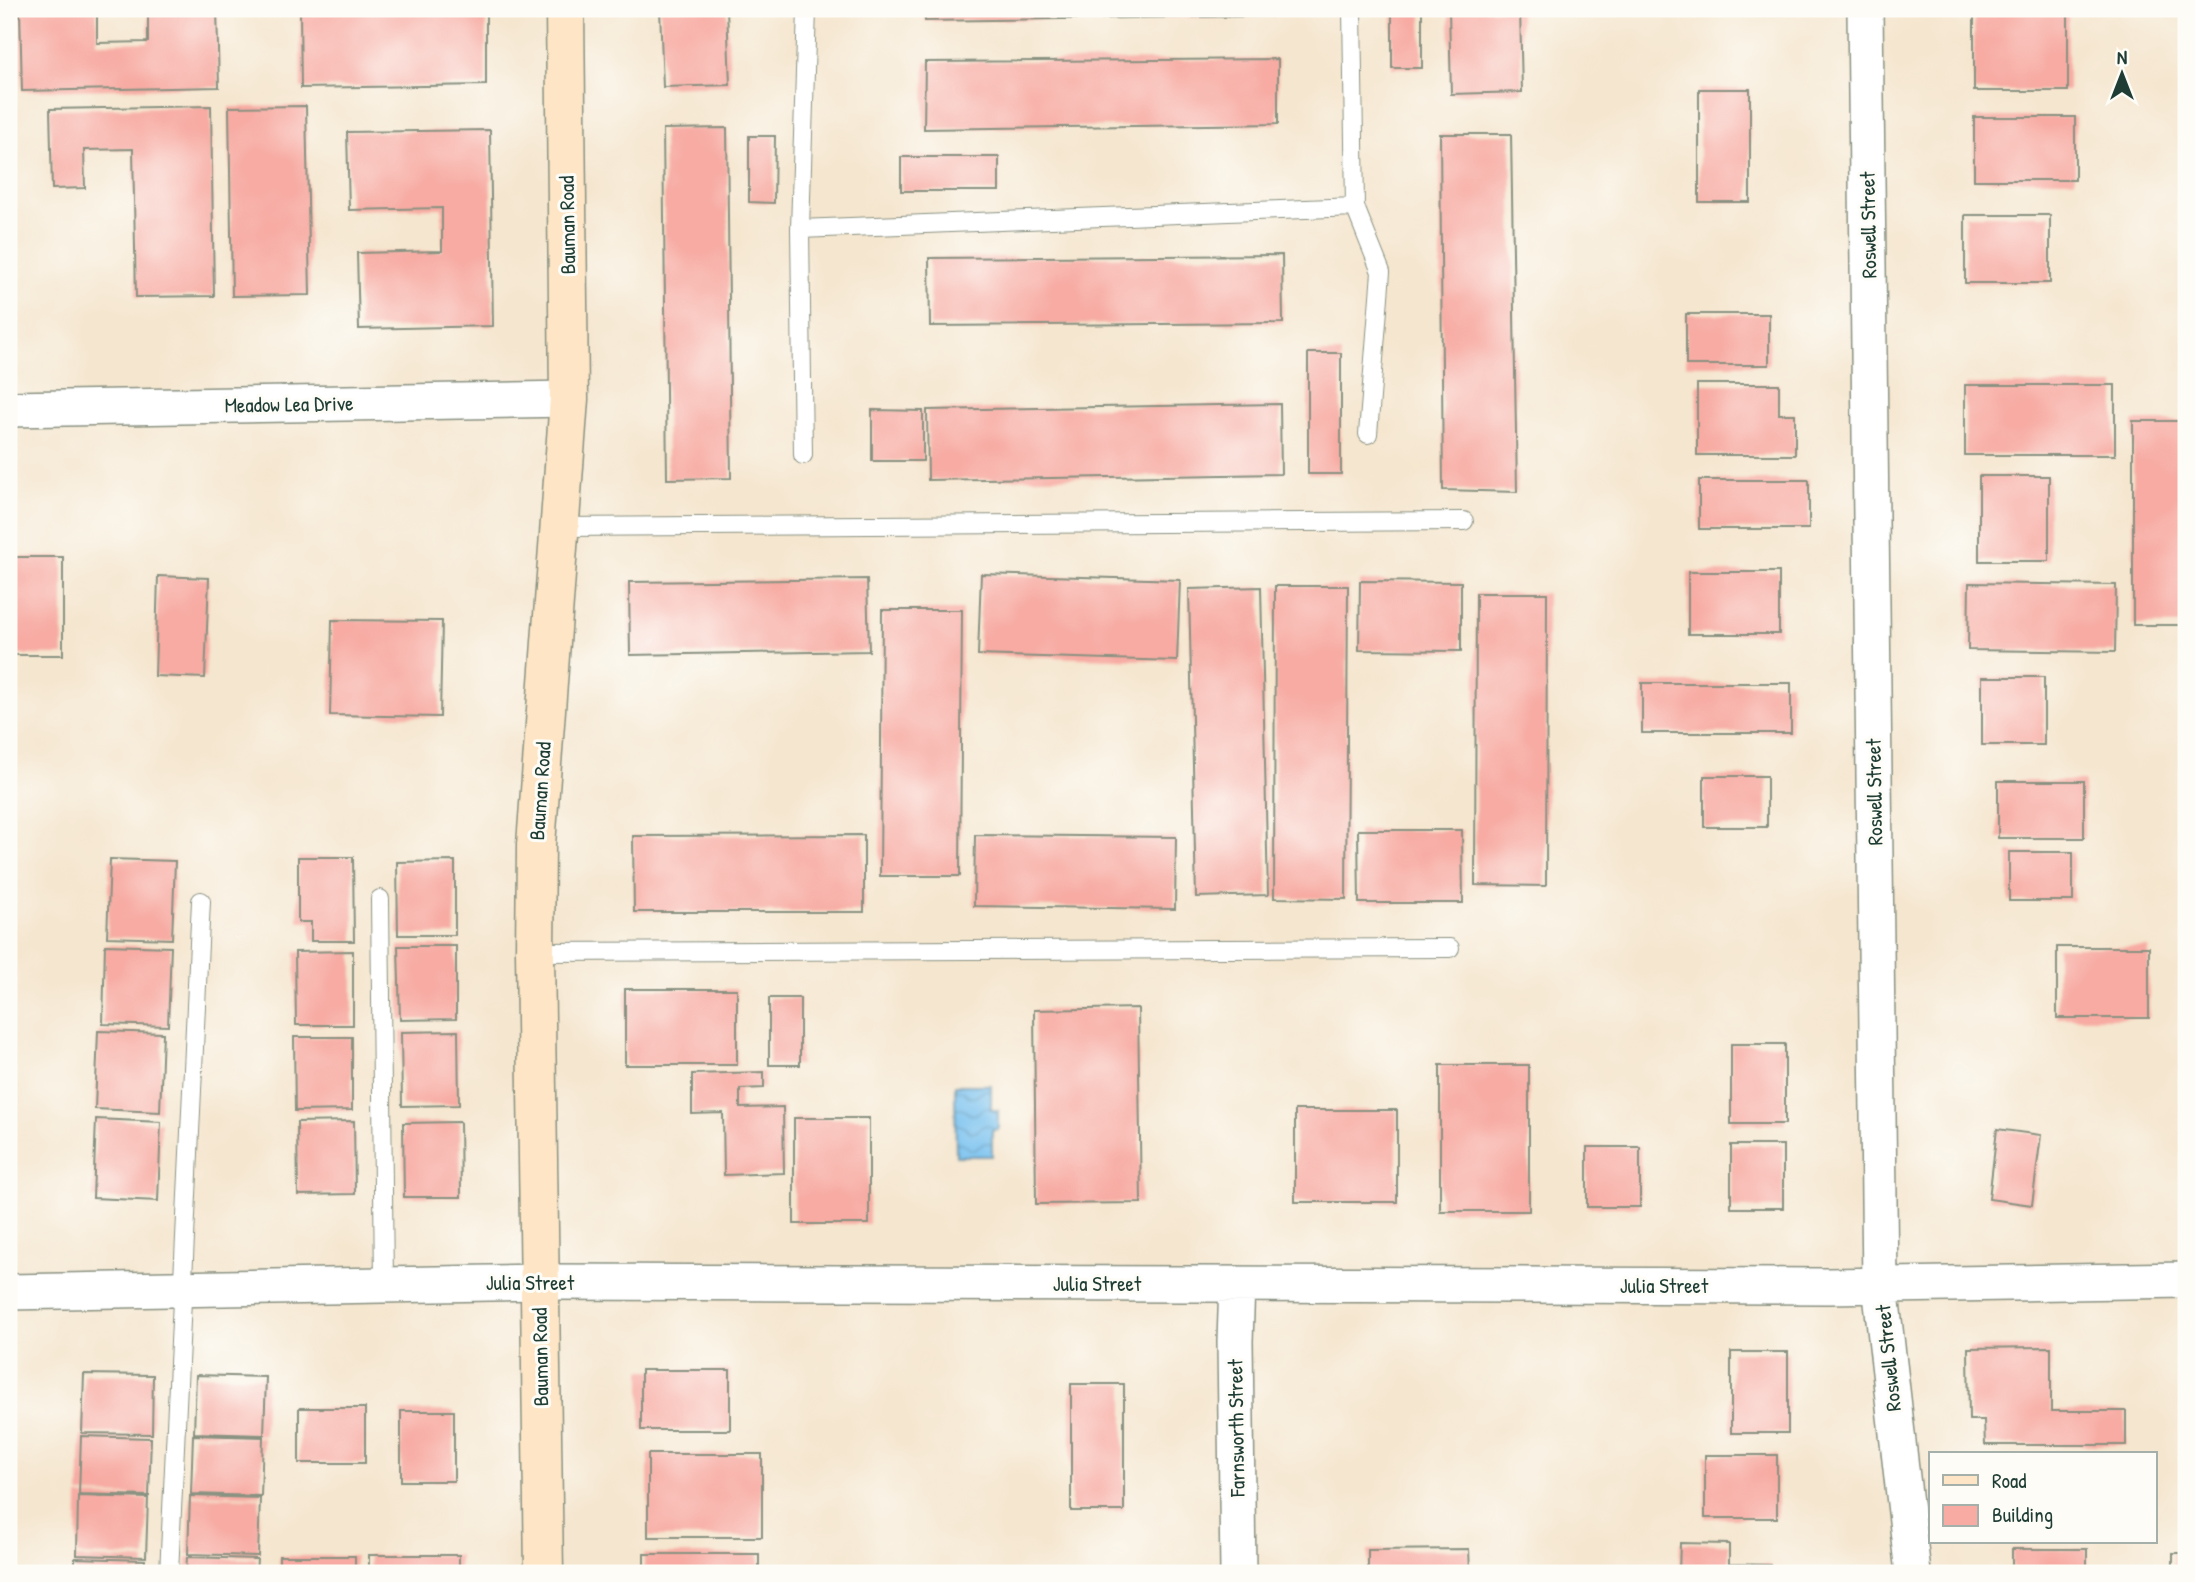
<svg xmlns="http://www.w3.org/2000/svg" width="2195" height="1582" font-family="'Patrick Hand',sans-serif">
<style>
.water{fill:url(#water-waves);stroke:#4a7e92;stroke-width:2}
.building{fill:#f7aba3}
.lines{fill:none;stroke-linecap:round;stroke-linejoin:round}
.lane-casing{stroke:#8a9282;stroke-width:20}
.street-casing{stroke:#8a9282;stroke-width:38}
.secondary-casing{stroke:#8a9282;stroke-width:41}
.lane{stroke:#fff;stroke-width:18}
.street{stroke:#fff;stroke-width:35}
.secondary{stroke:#fde5c5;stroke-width:38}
.labels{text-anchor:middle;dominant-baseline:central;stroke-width:6;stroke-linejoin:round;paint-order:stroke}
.street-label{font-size:21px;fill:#1f3d34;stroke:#fdfcf7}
</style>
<defs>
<pattern id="water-waves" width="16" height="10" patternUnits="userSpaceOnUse" patternTransform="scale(1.75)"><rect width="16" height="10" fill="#76c0ef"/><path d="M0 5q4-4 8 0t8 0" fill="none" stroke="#609dc2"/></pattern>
</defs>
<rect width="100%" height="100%" fill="#fdfcf7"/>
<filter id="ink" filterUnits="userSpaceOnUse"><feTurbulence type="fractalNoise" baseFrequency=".0143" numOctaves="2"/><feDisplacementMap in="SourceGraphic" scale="14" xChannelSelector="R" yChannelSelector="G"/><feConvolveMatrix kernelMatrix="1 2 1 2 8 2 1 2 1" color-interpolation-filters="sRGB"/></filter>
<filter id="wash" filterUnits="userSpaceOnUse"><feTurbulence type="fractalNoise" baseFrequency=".00686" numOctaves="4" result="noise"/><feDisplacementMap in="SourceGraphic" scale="28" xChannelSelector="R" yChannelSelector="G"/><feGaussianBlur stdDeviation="1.57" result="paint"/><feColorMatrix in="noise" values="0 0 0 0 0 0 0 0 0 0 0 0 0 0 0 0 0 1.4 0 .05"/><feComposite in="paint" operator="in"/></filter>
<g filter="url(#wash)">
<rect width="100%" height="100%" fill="#f5e6cf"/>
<!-- water -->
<path class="water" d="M955,1085H991V1110H998V1129L992,1130V1156H956Z"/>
<g id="blocks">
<!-- building -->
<path class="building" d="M20,9H97V43L148,42V9H217L219,87L22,91Z
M486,9V85L301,88L300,11Z
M660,9H727L730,85L663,87Z
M925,9H1274V16L925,21Z
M1392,9H1422V68H1392Z
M1449,9H1520L1522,92L1451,94Z
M1974,12H2068V91H1974Z
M1278,59V124L924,129L925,62Z
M1699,89H1750V202H1699Z
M211,106L214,296L136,297L133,149L84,150L85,188L52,189L50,109Z
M306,106L310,295L232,296L229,107Z
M1974,117H2075V180H1974Z
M727,128L731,478L667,479L663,129Z
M490,130L493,326L359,329L357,253L442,251V208L349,210L347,132Z
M1440,134H1511L1517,492L1443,490Z
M749,136H775L774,203L749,202Z
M901,157H999V191H901Z
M1965,215H2050V283H1965Z
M1282,255L1283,323L930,326L929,258Z
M1686,314H1769V365H1686Z
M1308,353H1341V474H1308Z
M1697,384H1779V414H1795V455H1697Z
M1965,385H2115V455H1965Z
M1280,404L1281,474L928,480L927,410Z
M872,410L923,411V461H872Z
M2133,421H2186V625H2133Z
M1979,476H2049V561H1979Z
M1699,480H1809V529H1699Z
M9,557H63V655H9Z
M1688,572H1779V634H1688Z
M981,574L1180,580L1177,661L978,655Z
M158,576L209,578L205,678L155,676Z
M867,579L869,651L630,655L629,582Z
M1360,581L1461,582V651L1359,650Z
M1969,583L2116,585L2115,652L1968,650Z
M1275,586H1348L1346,899L1274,898Z
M1261,587L1268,895L1196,897L1189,589Z
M1476,593H1547L1546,886L1475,885Z
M882,610H962L960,876H880Z
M332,620L442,621L440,717L330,715Z
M1982,677H2044V745H1982Z
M1642,683H1791V733H1642Z
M1704,776H1767V827H1704Z
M1998,781H2084V838H1998Z
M1358,830H1462L1463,903H1359Z
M864,835V912H634L633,836Z
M975,835L1176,837L1175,909L974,906Z
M2009,852H2073V901H2009Z
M298,857H353L354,941H311V922H298Z
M110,859L175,861L172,939L107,937Z
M455,861V935H398L397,862Z
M105,945L171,947L168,1026L103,1024Z
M398,946H456V1019L400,1020Z
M2057,947H2149V1018H2057Z
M353,951V1025H296L295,952Z
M625,989H737V1065H625Z
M769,998H800V1065H769Z
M1138,1008L1141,1203L1036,1204L1034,1010Z
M98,1031L163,1033L160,1112L95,1109Z
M458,1031L459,1105L402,1106L401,1032Z
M294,1037H352V1110L295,1111Z
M1731,1044H1785V1124H1731Z
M1440,1065H1529V1211H1440Z
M764,1072V1088L740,1089V1108L783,1107L784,1173L724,1175L723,1113L692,1114V1074Z
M1295,1110H1397V1202H1295Z
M794,1118H869V1224H794Z
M96,1119L161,1122L158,1201L93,1198Z
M354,1121L355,1194L298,1195L297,1122Z
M460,1122L461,1197H404L403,1123Z
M1997,1129L2041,1135L2032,1205L1989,1199Z
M1731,1145H1783V1208H1731Z
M1587,1147H1640V1207H1587Z
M2051,1347V1411H2126V1445H1985L1984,1420H1969L1968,1348Z
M1731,1352H1788V1433H1731Z
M641,1370H730V1430H641Z
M84,1374L153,1375L152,1434L82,1433Z
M196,1375L266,1377L264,1435L194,1433Z
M1071,1384H1124V1511H1071Z
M299,1408H365V1463H299Z
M401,1411H454V1481H401Z
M193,1435L263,1437L261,1496L191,1494Z
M81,1436L151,1438L149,1496L79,1494Z
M648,1454H762V1537H648Z
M1705,1455H1777V1518H1705Z
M78,1496L148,1498L146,1557L77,1555Z
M190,1496L260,1498L258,1556L188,1554Z
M1680,1543L1729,1544V1564L1770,1565V1573H1679Z
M1469,1549L1470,1573H1368V1550Z
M2012,1549H2087V1573H2012Z
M2173,1553H2186V1573H2173Z
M644,1554H759V1573H644Z
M369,1555H459V1573H369Z
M279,1556H355V1573H279Z
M187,1557L257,1559L256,1573H186Z
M75,1558L145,1560L144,1573H75Z"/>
</g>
</g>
<g filter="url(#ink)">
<use href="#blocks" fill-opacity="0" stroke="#8a9282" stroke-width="2"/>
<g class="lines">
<defs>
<path id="lane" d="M807,9L800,229L1355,207L1352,9
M1355,207L1381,272L1368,434
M800,229L803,455
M559,527L1464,521
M380,899L384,1285
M535,952L1450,948
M169,1573L201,901"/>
<path id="street" d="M1865,9L1880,1285L1913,1573
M9,409L569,399
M1237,1284L1235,1341L1238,1573
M9,1292L539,1282L1828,1286L2186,1280"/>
<path id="secondary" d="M544,1573L535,952L536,845L569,399L565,9"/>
</defs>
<!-- lane casing -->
<use href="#lane" class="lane-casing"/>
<!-- street casing -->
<use href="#street" class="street-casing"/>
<!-- secondary casing -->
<use href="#secondary" class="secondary-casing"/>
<!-- lane -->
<use href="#lane" class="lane"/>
<!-- street -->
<use href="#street" class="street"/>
<!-- secondary -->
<use href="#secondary" class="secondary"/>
</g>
</g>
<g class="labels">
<!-- street labels -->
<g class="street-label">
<text transform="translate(567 225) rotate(-91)">Bauman Road</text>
<text transform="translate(1868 225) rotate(-91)">Roswell Street</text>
<text transform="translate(289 404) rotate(-1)">Meadow Lea Drive</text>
<text transform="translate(540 791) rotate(-86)">Bauman Road</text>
<text transform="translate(1874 792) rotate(-91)">Roswell Street</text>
<text x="530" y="1282">Julia Street</text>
<text x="1097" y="1283">Julia Street</text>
<text x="1664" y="1285">Julia Street</text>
<text transform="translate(540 1357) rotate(-91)">Bauman Road</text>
<text transform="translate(1888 1358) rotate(-96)">Roswell Street</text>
<text transform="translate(1236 1428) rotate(-91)">Farnsworth Street</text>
</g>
</g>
<!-- margin -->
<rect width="2195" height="1582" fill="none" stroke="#fdfcf7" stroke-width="35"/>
<!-- legend -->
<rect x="1929" y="1452" width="228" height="91" fill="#fdfcf7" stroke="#a4b0a9" stroke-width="2"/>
<rect x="1943" y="1475" width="35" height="10" fill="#fde5c5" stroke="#a4b0a9" stroke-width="2"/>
<text x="1992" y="1488" font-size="21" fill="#1f3d34">Road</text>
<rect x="1943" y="1505" width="35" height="21" fill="#f7aba3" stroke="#a4b0a9" stroke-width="2"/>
<text x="1992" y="1522" font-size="21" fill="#1f3d34">Building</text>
<!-- north arrow -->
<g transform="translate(2122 74)" stroke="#fdfcf7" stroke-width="5" paint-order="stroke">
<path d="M0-5L12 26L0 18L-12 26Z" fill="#1f3d34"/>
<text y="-10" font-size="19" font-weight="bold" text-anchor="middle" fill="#1f3d34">N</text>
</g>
</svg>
